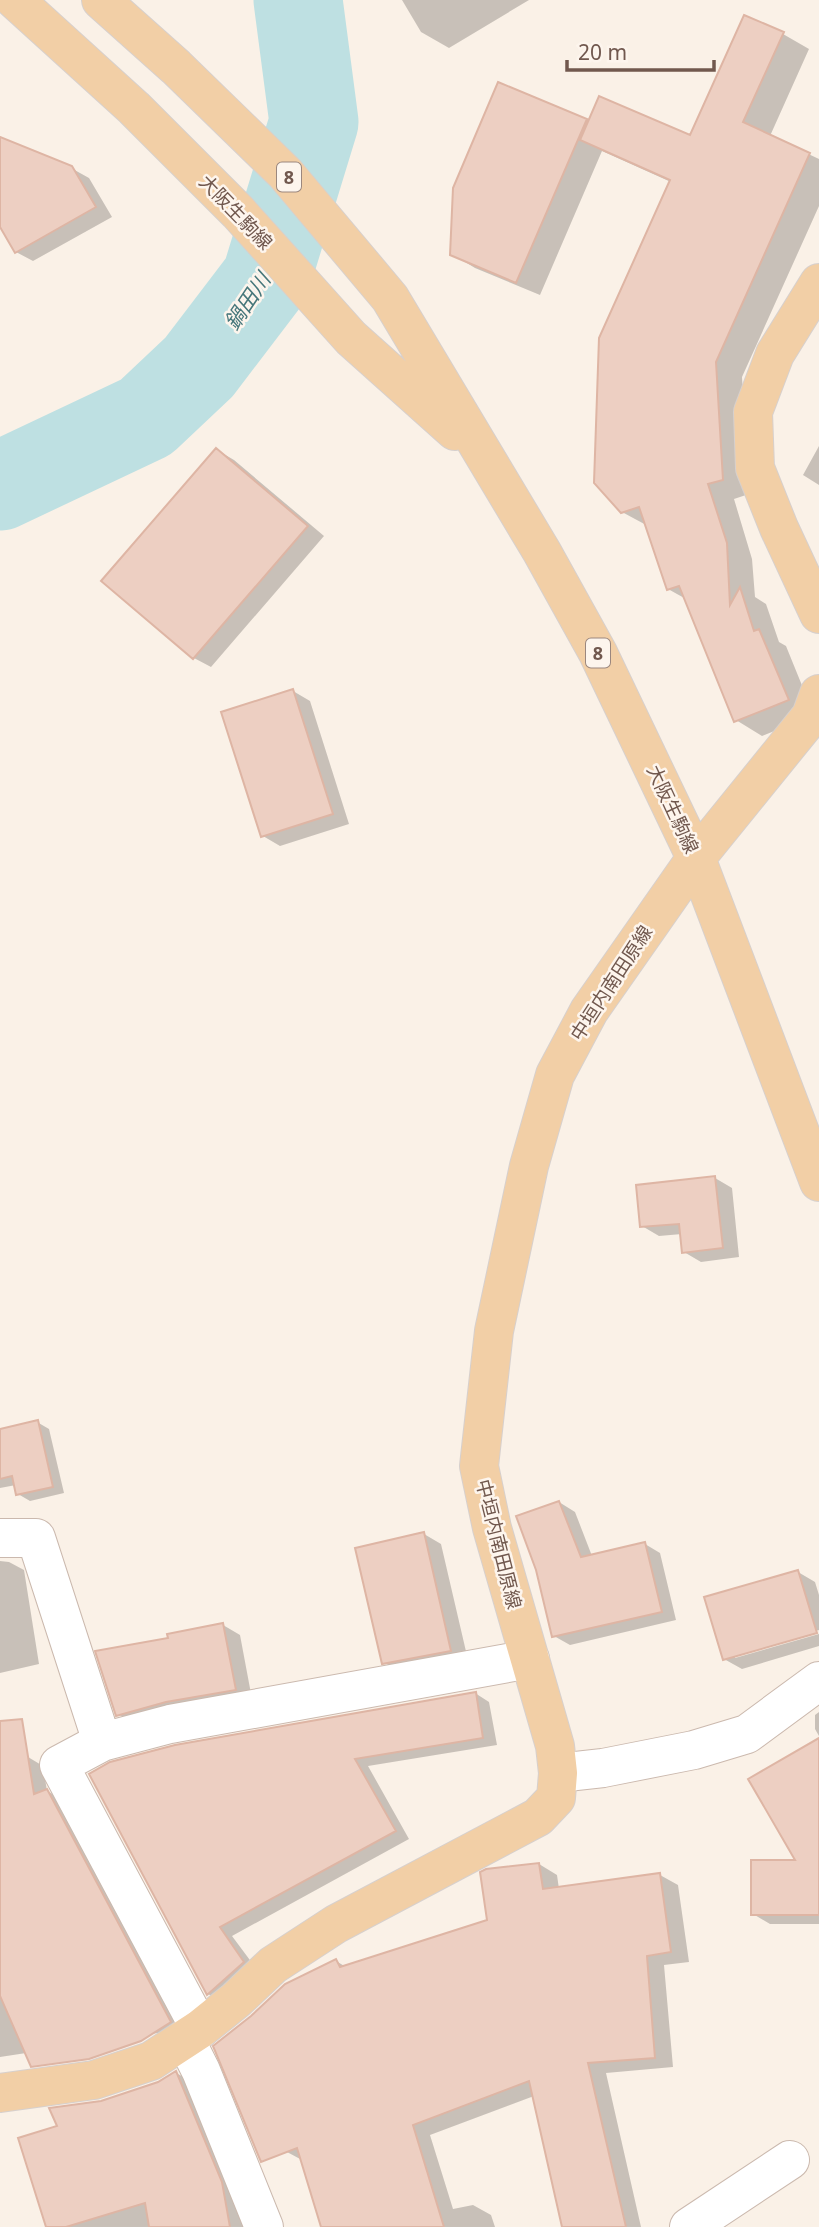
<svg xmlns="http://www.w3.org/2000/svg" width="819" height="2227" font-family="'Noto Sans','Noto Sans JP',sans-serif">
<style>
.shadow{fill:#0003}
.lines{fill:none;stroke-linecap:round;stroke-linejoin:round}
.river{stroke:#bee0e2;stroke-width:89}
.building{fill:#edcfc2;stroke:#deb5a4;stroke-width:2}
.minor-casing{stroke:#cbb9ae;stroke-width:40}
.major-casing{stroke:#d7d0cd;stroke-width:40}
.minor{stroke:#fff;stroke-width:38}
.major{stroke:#f2cfa6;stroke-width:38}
.labels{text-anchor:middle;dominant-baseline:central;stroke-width:5;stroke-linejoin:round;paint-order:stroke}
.shield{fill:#fdf5ed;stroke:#9b877e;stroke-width:2}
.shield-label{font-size:18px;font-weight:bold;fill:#71584e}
.street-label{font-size:19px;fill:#71584e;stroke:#fdf5ed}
.water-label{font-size:21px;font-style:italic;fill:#47777b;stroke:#fdf5ed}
</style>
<rect width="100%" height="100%" fill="#faf1e7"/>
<!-- shadow -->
<path class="shadow" d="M402,0H529L449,48L421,32Z
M745,17L783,34L809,49L770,136L819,159V206L742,377L749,494L734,499L752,559L755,597L766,604L779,642L786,646L814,715L762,736L736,720L686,599L668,589L648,526L622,512L671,182L602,151L540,295L475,268L452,254L586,120L691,138Z
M0,149L71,168L89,178L112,217L33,261L16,252L0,224Z
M819,446V485L803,475Z
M217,450L234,460L324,536L211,667L194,658Z
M293,691L310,701L349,824L280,846L263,836Z
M715,1178L732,1188L739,1257L701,1262L684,1252L682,1234L659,1236L642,1226Z
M37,1422L49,1429L64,1493L30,1501L18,1494L16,1485L0,1488V1431Z
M559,1502L575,1512L592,1556L645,1544L660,1553L676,1620L570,1645L554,1636Z
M424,1534L441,1544L468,1660L401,1672L383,1662Z
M0,1561L9,1562L24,1570L39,1664L0,1673Z
M798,1572L815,1582L819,1595V1630L735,1655V1658L819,1634V1646L742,1669L724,1659Z
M223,1625L240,1635L252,1699L135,1724L118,1714L170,1639Z
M475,1693L489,1702L497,1745L368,1766L409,1839L232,1936L258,1971L222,2002L208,1994L91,1775Z
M819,1712V1736L815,1729V1715Z
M28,1757L43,1766L47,1791L62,1799L184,2029L0,2057V1761Z
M819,1861V1924H770L753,1914Z
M539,1864L557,1875L559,1889L660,1875L678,1885L689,1962L664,1965L673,2067L606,2073L641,2227H564L534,2096L430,2135L453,2209L473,2205L491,2215L495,2227H323L302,2160L287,2152L336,1961L346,1967L489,1921Z
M176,2073L193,2082L245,2227H48L60,2128L101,2102L159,2083Z"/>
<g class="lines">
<!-- river -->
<path class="river" d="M0,486L146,417L199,367L266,279L314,122L298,0"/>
</g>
<!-- building -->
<path class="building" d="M744,15L784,32L743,122L810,153L716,362L723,480L708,484L727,543L730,605L740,587L754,631L759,629L789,700L734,722L679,586L667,590L639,507L621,513L594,483L599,338L670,180L580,140L599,96L690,135Z
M498,82L587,119L516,283L450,255L453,188Z
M0,137L72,166L96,207L15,253L0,227Z
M216,448L308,526L193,659L101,581Z
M293,689L333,814L261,837L221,712Z
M715,1176L723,1248L682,1253L679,1224L640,1227L636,1185Z
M38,1420L53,1487L16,1495L12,1476L0,1479V1429Z
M559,1501L581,1557L645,1542L662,1612L552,1637L536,1570L516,1516Z
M424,1532L451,1651L382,1664L355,1548Z
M798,1570L817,1633L723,1660L704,1597Z
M223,1623L236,1690L166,1702L116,1716L95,1651L168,1638L167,1634Z
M476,1692L483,1738L355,1759L396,1831L220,1927L244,1962L207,1995L89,1774L110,1762L175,1745Z
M22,1719L34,1794L47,1789L171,2022L141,2041L89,2059L31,2067L0,1996V1721Z
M819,1738V1915H751V1860H795L748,1779Z
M539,1863L543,1889L660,1873L671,1952L647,1956L655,2058L588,2063L626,2227H562L529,2081L413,2125L444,2227H321L297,2148L261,2162L213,2046L251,2016L285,1984L336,1959L340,1967L487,1920L480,1872L486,1869Z
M176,2071L222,2182L230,2227H149L145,2203L66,2227H46L18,2138L57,2126L49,2108L101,2101L158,2082Z"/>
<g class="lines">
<defs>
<path id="minor" d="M0,1538H36L102,1742
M558,1773L603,1768L694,1750L747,1734L819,1681
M200,2029L59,1765L102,1742L170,1724L530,1659
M185,2039L201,2071L264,2227
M689,2227L790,2160"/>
<path id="major" d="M15,0L134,108L238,212L351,338L455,431
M101,0L176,67L285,173L390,298L542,552L598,653L696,858L819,1182
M819,283L775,354L753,412L755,468L779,528L819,614
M0,2093L94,2080L151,2061L200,2029L236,2000L273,1965L336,1924L538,1817L556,1798L558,1773L555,1746L492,1528L479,1466L494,1331L529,1166L555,1075L589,1011L696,858L811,716L819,694"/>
</defs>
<!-- minor casing -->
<use href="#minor" class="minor-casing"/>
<!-- major casing -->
<use href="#major" class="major-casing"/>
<!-- minor -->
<use href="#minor" class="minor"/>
<!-- major -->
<use href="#major" class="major"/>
</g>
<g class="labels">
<!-- shield labels -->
<g class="shield">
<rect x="277" y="162.5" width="24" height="29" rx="5"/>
<rect x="586" y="638.5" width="24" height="29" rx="5"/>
</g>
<g class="shield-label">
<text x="289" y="177">8</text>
<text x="598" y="653">8</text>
</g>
<!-- street labels -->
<g class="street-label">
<text transform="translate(236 212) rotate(46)">大阪生駒線</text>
<text transform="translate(673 809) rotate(65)">大阪生駒線</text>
<text transform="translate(611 983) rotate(-57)">中垣内南田原線</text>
<text transform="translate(499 1544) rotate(76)">中垣内南田原線</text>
</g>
<!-- water labels -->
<g class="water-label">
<text transform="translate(247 301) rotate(-56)">鍋田川</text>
</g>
</g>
<!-- scale -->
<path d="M567 60v10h147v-10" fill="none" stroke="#71584e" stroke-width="3.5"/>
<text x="578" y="60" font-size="21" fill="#71584e" stroke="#fdf5ed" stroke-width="5" paint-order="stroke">20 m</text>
</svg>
